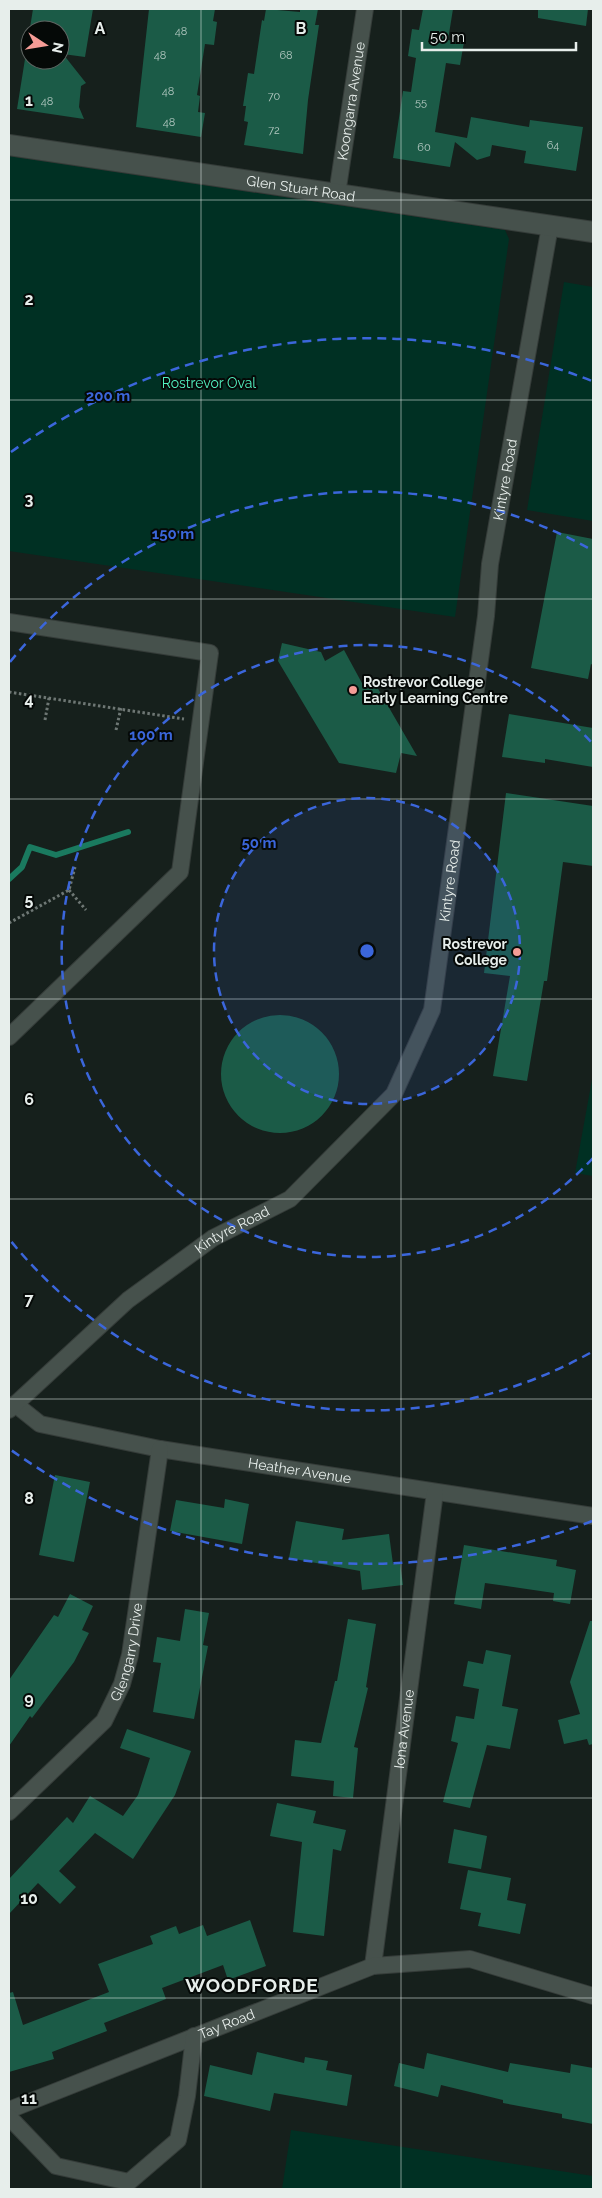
<svg xmlns="http://www.w3.org/2000/svg" width="602" height="2198" font-family="Raleway,sans-serif">
<style>
.green{fill:#003023}
.lines{fill:none;stroke-linecap:round;stroke-linejoin:round}
.stream{stroke:#1a7a5f;stroke-width:6}
.building{fill:#1b5b47;fill-rule:evenodd}
.minor-casing{stroke:#353c39;stroke-width:18}
.tertiary-casing{stroke:#353c39;stroke-width:22}
.path{stroke:#6e7774;stroke-width:3;stroke-dasharray:2.5 2.5;stroke-linecap:butt}
.minor{stroke:#46514c;stroke-width:16}
.tertiary{stroke:#46514c;stroke-width:20}
.grid{fill:none;stroke:#e7eeeb;stroke-width:1;stroke-opacity:0.55}
.ring{fill:none;stroke:#3b66db;stroke-width:2.5;stroke-dasharray:9 6}
.poi-dot{fill:#f59c96;stroke:#050907;stroke-width:2}
.labels{text-anchor:middle;dominant-baseline:central;stroke-width:4;stroke-linejoin:round;paint-order:stroke}
.number-label{font-size:11px;fill:#b4c9c2}
.street-label{font-size:14px;fill:#e7eeeb;stroke:#050907}
.park-label{font-size:14px;fill:#52f3c1;stroke:#050907}
.poi-label{font-size:14px;font-weight:bold;fill:#e7eeeb;stroke:#050907;text-anchor:start}
.district-label{font-size:19px;font-weight:bold;letter-spacing:1px;fill:#e7eeeb;stroke:#050907}
.grid-label{font-size:16px;text-anchor:middle;font-weight:bold;fill:#e7eeeb;stroke:#050907;stroke-width:4;stroke-linejoin:round;paint-order:stroke}
.centre{fill:#3b66db;stroke:#050907;stroke-width:2.5}
.ring-label{font-size:15px;text-anchor:middle;font-weight:bold;fill:#3b66db;stroke:#050907;stroke-width:4;stroke-linejoin:round;paint-order:stroke}
</style>
<rect width="100%" height="100%" fill="#16201c"/>
<!-- green -->
<path class="green" d="M9,156L505,230L509,239L455,617L9,551Z
M564,282L593,287V521L527,510Z
M593,1074V1176L575,1173Z
M291,2130L593,2176V2189H282Z"/>
<g class="lines">
<!-- stream -->
<path class="stream" d="M9,879L22,867L30,847L56,855L128,832"/>
</g>
<!-- building -->
<path class="building" d="M33,9H93L85,57L63,54L86,83L81,86L79,107L84,119L17,109ZM30,30H60V60H30Z
M149,9H215L213,21L217,22L214,45L205,44L197,95L200,96L198,112L205,113L201,137L136,127Z
M266,9L300,12V9H318L315,25H319L308,100L303,154L244,145L248,122L244,121L246,106H243L248,73L254,74L262,20L264,21Z
M423,9H453L448,40L464,42L460,65L446,63L435,132L467,138L471,117L529,127L530,120L583,127L576,171L524,163L526,151L492,145L490,156L477,160L455,142L450,167L393,158L403,91L411,92L416,58L408,56L412,29L419,30Z
M538,9H588L586,26L538,18Z
M557,532L593,539V665L591,664L588,679L531,668Z
M282,643L321,652L325,661L344,650L363,685L373,680L417,756L401,753L396,773L339,763L278,661Z
M509,714L593,728V767L545,759V763L502,757Z
M506,793L593,806V866L563,862L547,981H544L527,1081L493,1076L510,976L484,973Z
M221 1074a59 59 0 1 1 118 0a59 59 0 1 1-118 0Z
M55,1475L90,1482L74,1562L39,1555Z
M225,1499L249,1504L242,1544L170,1531L176,1500L224,1508Z
M296,1521L344,1529L342,1540L389,1534L393,1564L400,1563L403,1585L362,1590L360,1571L289,1558Z
M464,1545L557,1560L556,1566L576,1570L570,1604L553,1601L554,1593L485,1583L481,1609L454,1604Z
M70,1594L93,1606L82,1630L89,1633L74,1662L32,1718L30,1716L9,1746V1680L54,1615L58,1617Z
M185,1609L209,1613L203,1645L208,1646L194,1719L153,1712L161,1663L153,1662L157,1637L180,1641Z
M348,1619L376,1624L366,1687L368,1688L354,1747L358,1748L353,1798L333,1796L334,1781L291,1776L295,1740L321,1743L335,1681H337Z
M590,1621H593V1744L589,1745L587,1739L564,1744L558,1720L580,1714L570,1682Z
M486,1650L511,1655L502,1706L518,1709L510,1749L487,1745L470,1808L443,1802L458,1743L451,1741L456,1716L474,1719L479,1689L463,1686L468,1661L483,1664Z
M127,1729L191,1751L175,1795L133,1859L95,1833L59,1871L76,1887L60,1904L38,1883L9,1914V1879L67,1817L73,1823L90,1796L123,1816L138,1795L150,1758L120,1748Z
M277,1803L316,1811L313,1823L346,1830L341,1851L333,1849L324,1936L293,1932L302,1842L270,1836Z
M454,1829L487,1836L481,1869L448,1863Z
M468,1870L511,1878L507,1900L526,1904L520,1934L478,1926L481,1913L460,1909Z
M250,1920L266,1966L228,1980L223,1965L162,1988L166,1999L104,2023L107,2031L52,2052L54,2059L9,2072V1993L13,1992L23,2025L109,1992L98,1964L153,1944L150,1936L176,1926L179,1934L203,1925L207,1936Z
M257,2052L304,2063L305,2057L328,2061L326,2070L352,2075L347,2106L274,2093L270,2111L204,2096L210,2065L252,2075Z
M427,2053L508,2072L510,2063L570,2073L571,2064L593,2068V2124L562,2118V2114L503,2103V2100L441,2085L438,2097L394,2086L399,2063L424,2069Z"/>
<g class="lines">
<defs>
<g id="minor">
<path id="s1" d="M337,194L365,9"/>
<path d="M9,622L210,653L180,872L9,1037"/>
<path id="s2" d="M15,1404L40,1424L160,1449L593,1516"/>
<path id="s3" d="M9,1410L128,1300L213,1238L290,1199L394,1094L432,1010L486,616L490,564L550,226"/>
<path id="s4" d="M9,1812L104,1721L122,1684L130,1655L160,1449"/>
<path id="s5" d="M373,1966L435,1492"/>
<path id="s6" d="M9,2110L373,1966L470,1959L593,1996"/>
<path d="M9,2117L56,2166L129,2182L178,2140L187,2096L194,2036"/>
</g>
<g id="tertiary">
<path id="s7" d="M9,145L593,232"/>
</g>
</defs>
<!-- minor casing -->
<use href="#minor" class="minor-casing"/>
<!-- tertiary casing -->
<use href="#tertiary" class="tertiary-casing"/>
<!-- path -->
<path class="path" d="M9,692L184,719
M45,720L49,698
M116,730L121,708
M69,890L86,910
M9,923L69,890L75,867"/>
<!-- minor -->
<use href="#minor" class="minor"/>
<!-- tertiary -->
<use href="#tertiary" class="tertiary"/>
</g>
<!-- grid -->
<path class="grid" d="M201,9V2189M401,9V2189M9,200H593M9,400H593M9,599H593M9,799H593M9,999H593M9,1199H593M9,1399H593M9,1599H593M9,1798H593M9,1998H593"/>
<!-- distance rings -->
<circle cx="367" cy="951" r="153" fill="#3b66db" fill-opacity=".12"/>
<g class="ring">
<circle cx="367" cy="951" r="153"/>
<path d="M593 1158A306 306 0 1 1 593 744"/>
<path d="M590 1353A460 460 0 0 1 10 1240M10 662A460 460 0 0 1 590 549"/>
<path d="M592 1521A613 613 0 0 1 11 1450M11 452A613 613 0 0 1 592 381"/>
</g>
<!-- markers -->
<g class="poi-dot">
<circle cx="353" cy="690" r="5"/>
<circle cx="517" cy="952" r="5"/>
</g>
<g class="labels">
<!-- number labels -->
<g class="number-label">
<text x="181" y="31">48</text>
<text x="160" y="55">48</text>
<text x="286" y="55">68</text>
<text x="168" y="91">48</text>
<text x="274" y="96">70</text>
<text x="47" y="101">48</text>
<text x="421" y="102">55</text>
<text x="169" y="122">48</text>
<text x="274" y="130">72</text>
<text x="553" y="145">64</text>
<text x="424" y="147">60</text>
</g>
<!-- street labels -->
<g class="street-label">
<text stroke="none"><textPath href="#s1" startOffset="94">Koongarra Avenue</textPath></text>
<text stroke="none"><textPath href="#s7" startOffset="295">Glen Stuart Road</textPath></text>
<text stroke="none"><textPath href="#s3" startOffset="1129">Kintyre Road</textPath></text>
<text stroke="none"><textPath href="#s3" startOffset="724">Kintyre Road</textPath></text>
<text stroke="none"><textPath href="#s3" startOffset="288">Kintyre Road</textPath></text>
<text stroke="none"><textPath href="#s2" startOffset="296">Heather Avenue</textPath></text>
<text stroke="none"><textPath href="#s4" startOffset="205">Glengarry Drive</textPath></text>
<text stroke="none"><textPath href="#s5" startOffset="239">Iona Avenue</textPath></text>
<text stroke="none"><textPath href="#s6" startOffset="234">Tay Road</textPath></text>
</g>
<!-- park labels -->
<g class="park-label">
<text x="209" y="383">Rostrevor Oval</text>
</g>
<!-- poi labels -->
<g class="poi-label">
<text x="363" y="682">Rostrevor College<tspan x="363" dy="16">Early Learning Centre</tspan></text>
<text x="507" y="944" text-anchor="end">Rostrevor<tspan x="507" dy="16">College</tspan></text>
</g>
<!-- district labels -->
<g class="district-label">
<text x="252" y="1985">WOODFORDE</text>
</g>
</g>
<g class="grid-label">
<text x="100" y="34">A</text>
<text x="301" y="34">B</text>
<text x="29" y="106">1</text>
<text x="29" y="305">2</text>
<text x="29" y="505">3</text>
<text x="29" y="705">4</text>
<text x="29" y="905">5</text>
<text x="29" y="1105">6</text>
<text x="29" y="1305">7</text>
<text x="29" y="1504">8</text>
<text x="29" y="1704">9</text>
<text x="29" y="1904">10</text>
<text x="29" y="2104">11</text>
</g>
<circle cx="367" cy="951" r="8" class="centre"/>
<g class="ring-label">
<text x="108" y="401">200 m</text>
<text x="173" y="539">150 m</text>
<text x="151" y="740">100 m</text>
<text x="259" y="848">50 m</text>
</g>
<!-- border -->
<rect width="602" height="2198" fill="none" stroke="#e7eeeb" stroke-width="20"/>
<!-- north arrow -->
<g transform="translate(45 45) rotate(102)"><circle r="24" fill="#050907" stroke="#5f6562"/>
<path d="M0-4L9 19L0 12L-9 19Z" fill="#f59c96"/>
<text y="-8" font-size="14" font-weight="bold" text-anchor="middle" fill="#e7eeeb">N</text>
</g>
<!-- scale -->
<path d="M422 42v8h154v-8" fill="none" stroke="#e7eeeb" stroke-width="2.5"/>
<text x="430" y="42" font-size="15" fill="#e7eeeb" stroke="#050907" stroke-width="4" paint-order="stroke">50 m</text>
</svg>
